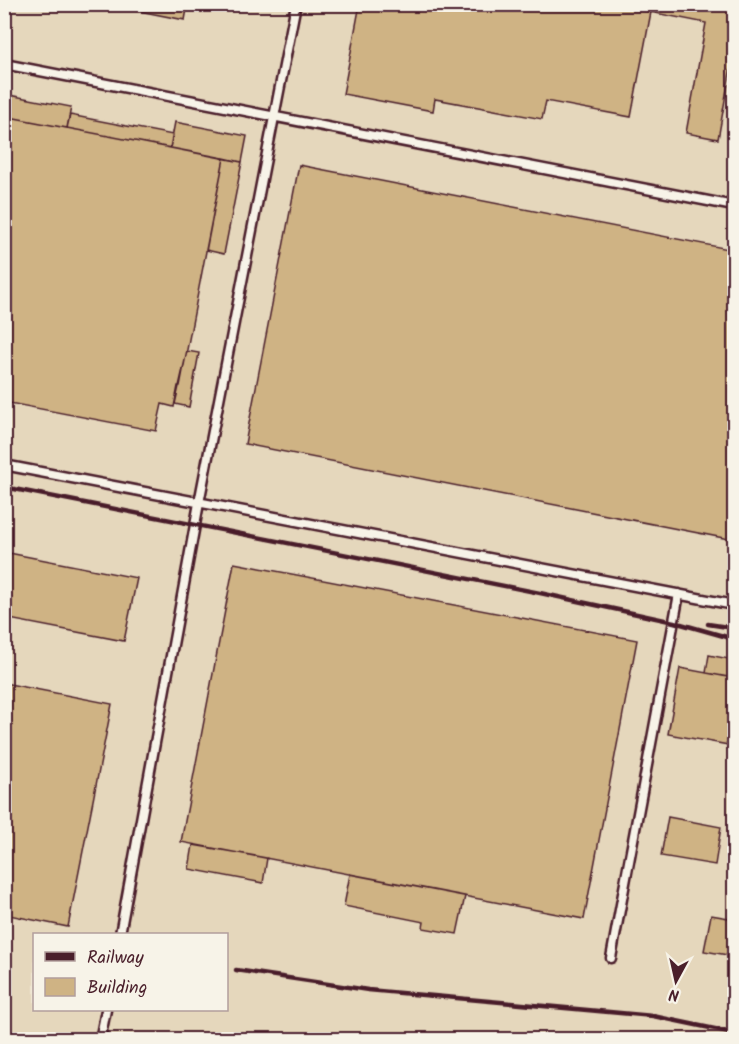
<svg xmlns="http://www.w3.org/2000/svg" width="739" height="1044" font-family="Kalam,sans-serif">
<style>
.built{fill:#e5d7bc;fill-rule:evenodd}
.building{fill:#cfb384;stroke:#4a1f2b;stroke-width:1.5}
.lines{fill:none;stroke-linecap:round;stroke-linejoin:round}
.lane-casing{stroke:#4a1f2b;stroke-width:13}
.lane{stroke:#f7f3e8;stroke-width:8}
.rail{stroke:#4a1f2b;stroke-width:4.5}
</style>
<rect width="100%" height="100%" fill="#efe6d4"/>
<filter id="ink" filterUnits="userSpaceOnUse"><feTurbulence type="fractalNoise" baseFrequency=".0167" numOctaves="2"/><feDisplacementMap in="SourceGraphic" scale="12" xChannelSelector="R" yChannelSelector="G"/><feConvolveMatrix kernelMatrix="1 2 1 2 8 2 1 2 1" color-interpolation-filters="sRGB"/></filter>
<g filter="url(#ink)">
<!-- built -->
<path class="built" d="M5,5H734V1039L5,1040ZM34,934H226V1010H34Z"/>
<!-- building -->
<path class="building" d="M104,4H188L185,20Z
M360,4H610L651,12L631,117L546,101L542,119L435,99L433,111L343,94Z
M610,4H697L734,12V50L718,139L686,133L706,23Z
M4,94L71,107L67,128L4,116Z
M70,115L173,135L170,148L67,128Z
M4,116L224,158L180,386H178L174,407L162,404L156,431L4,402Z
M175,122L247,136L242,162L170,148Z
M224,158L242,162L224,254L206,250Z
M299,165L734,250V540L245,444Z
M187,351L199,353L189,407L175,404Z
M4,552L137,578L124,641L4,618Z
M234,563L637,640L584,919L181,842Z
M709,655L734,660V678L706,673Z
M680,668L734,678V746L668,734Z
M4,683L112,704L68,927L4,914Z
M668,817L721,827L715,865L661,856Z
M193,845L267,858L263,883L189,869Z
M350,874L465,896L457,934L423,928L424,922L344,906Z
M711,915L734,919V956L704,951Z"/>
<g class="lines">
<defs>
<path id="lane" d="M4,64L734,206
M4,465L734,605
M120,934L199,503L296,4
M611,958L679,594
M100,1040L106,1010"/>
</defs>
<!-- lane casing -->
<use href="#lane" class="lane-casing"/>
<!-- lane -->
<use href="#lane" class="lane"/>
<!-- rail -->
<path class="rail" d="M4,487L540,593L674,622L734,639
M708,624L734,628
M236,970L368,990L653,1016L734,1033"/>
</g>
</g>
<!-- margin -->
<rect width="739" height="1044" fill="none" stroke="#f7f3e8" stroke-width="24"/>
<rect x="12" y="12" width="715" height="1020" fill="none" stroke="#4a1f2b" stroke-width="2" filter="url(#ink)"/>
<!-- legend -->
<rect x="33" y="933" width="195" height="78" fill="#f7f3e8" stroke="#b29e9c" stroke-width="1.5"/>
<rect x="45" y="952" width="30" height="9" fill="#4a1f2b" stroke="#b29e9c" stroke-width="1.5"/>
<text x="87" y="963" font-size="18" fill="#4a1f2b">Railway</text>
<rect x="45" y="978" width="30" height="18" fill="#cfb384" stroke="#b29e9c" stroke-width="1.5"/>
<text x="87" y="993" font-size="18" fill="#4a1f2b">Building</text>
<!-- north arrow -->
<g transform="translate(676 981) rotate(188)" stroke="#f7f3e8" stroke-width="4.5" paint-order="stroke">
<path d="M0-4.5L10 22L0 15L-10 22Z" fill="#4a1f2b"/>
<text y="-9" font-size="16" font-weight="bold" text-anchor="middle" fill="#4a1f2b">N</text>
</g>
</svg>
